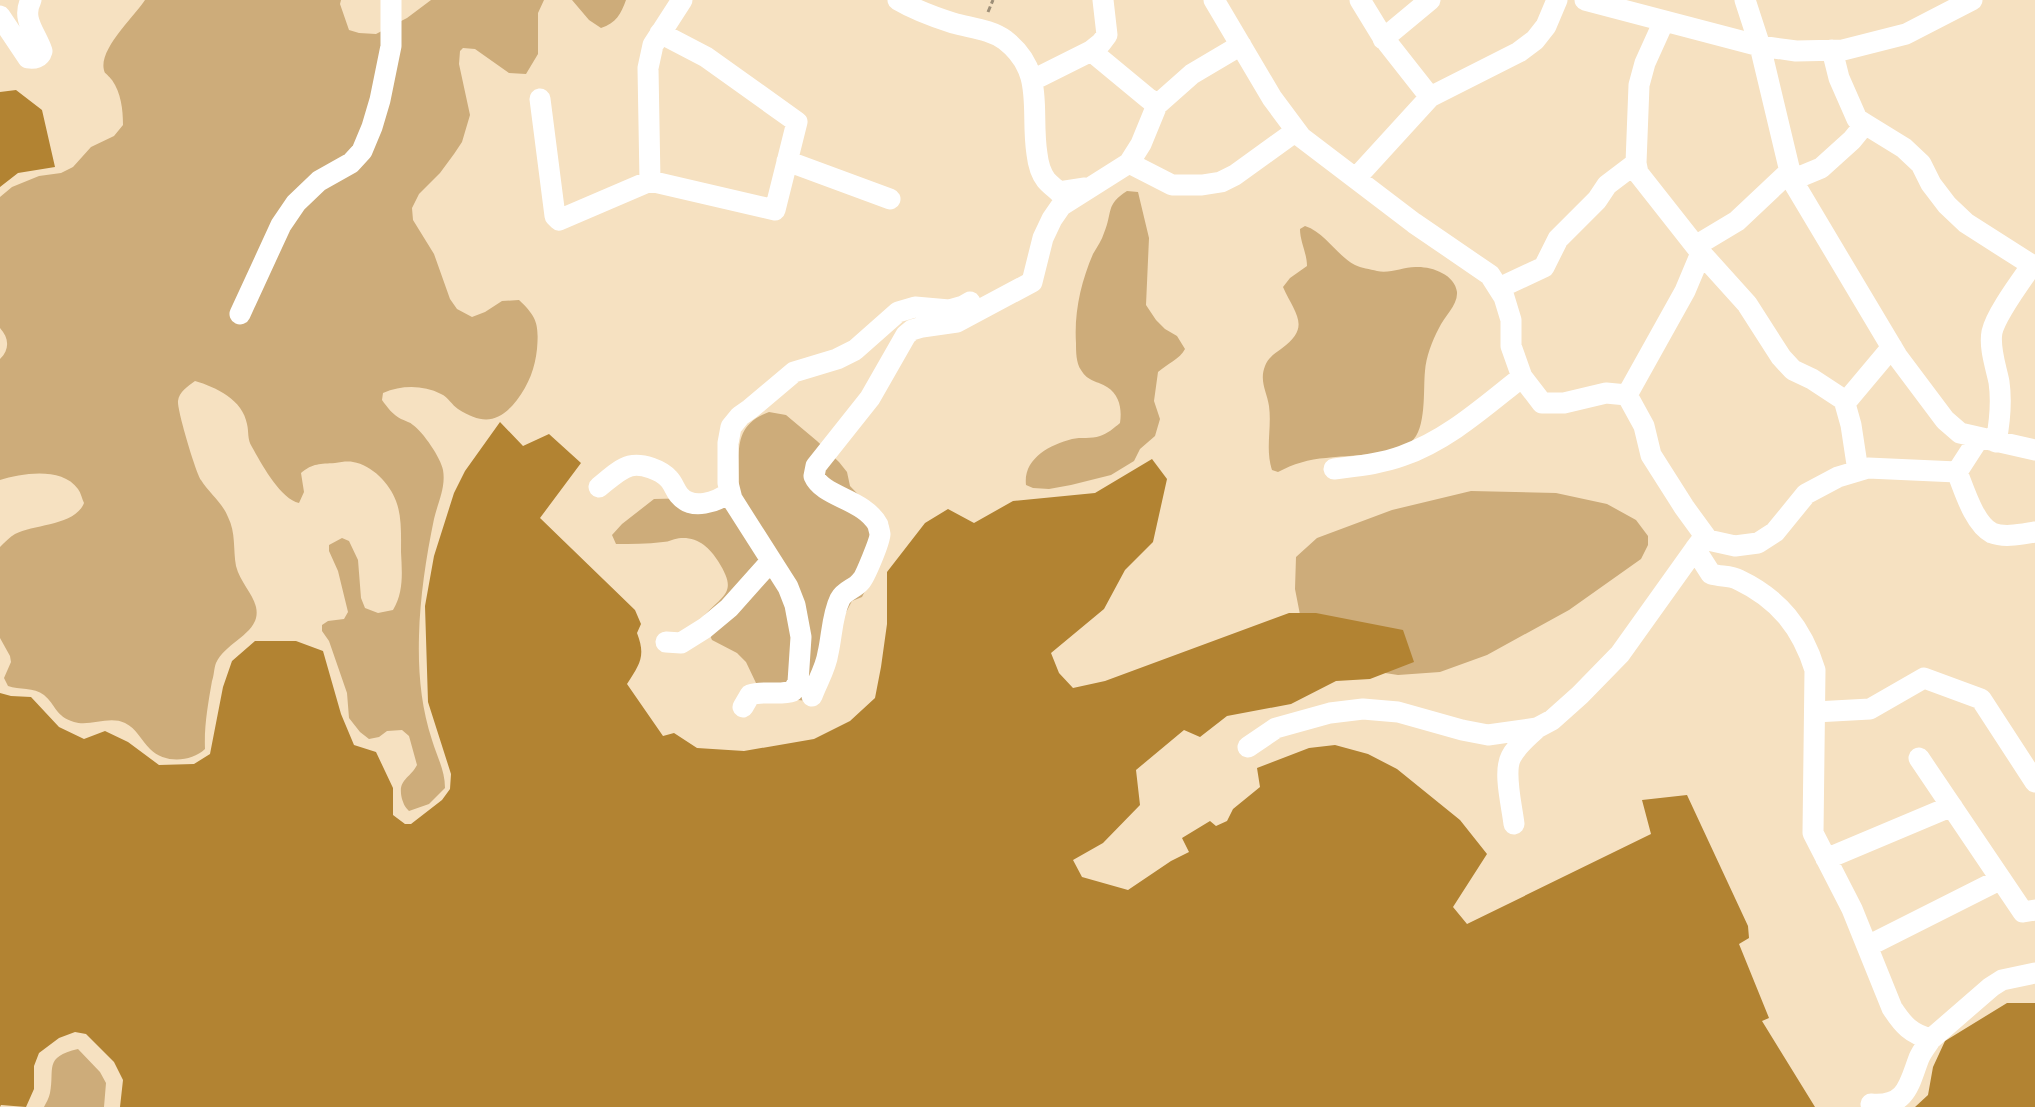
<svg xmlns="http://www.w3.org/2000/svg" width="2035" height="1107" font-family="'Noto Serif',serif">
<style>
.green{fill:#cdac7a}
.water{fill:#b28332}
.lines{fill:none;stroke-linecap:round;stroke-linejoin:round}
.path{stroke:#9d8e77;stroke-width:3;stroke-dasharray:6 3;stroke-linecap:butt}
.minor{stroke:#fff;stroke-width:21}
</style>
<rect width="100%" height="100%" fill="#f6e1c1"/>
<!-- green -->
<path class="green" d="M145,0H341L340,4L349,30L359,33L376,34L407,18L431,0H544L538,13V54L526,74L509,73L475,49L463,48L460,51L459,64L470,115L462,142L454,154L440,173L419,194L412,208L413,220L434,254L450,299L457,309L472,317L485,312L502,301L519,300C537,317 539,324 537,349C535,368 529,384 517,400C499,423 483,425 458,409C452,405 448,397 441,394C423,385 402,385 383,393L382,400C387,407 393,415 401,419C405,421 410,422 413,425C423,432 441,458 443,470C446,487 438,502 434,519C426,557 420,598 419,636C418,672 421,706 432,740C437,757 445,770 445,788L429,804L409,811C405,807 404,805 402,799C397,779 410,779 417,765L409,736L402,730L387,731L379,737L369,739L360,732L349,718L347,693L329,641L322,631V625L328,621L344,619L348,612L338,571L329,551V545L342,538L349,541L358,560L361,598L365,608L378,613L393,610C404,592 402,572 401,552C401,536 402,516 396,501C390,484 372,465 353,462C348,461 341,462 335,463C320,464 313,463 301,473L304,492L299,503C280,499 261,463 252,447C247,439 249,432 247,424C243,400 216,387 195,381C188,386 179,392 178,401C177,410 196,473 201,480C209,493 222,502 228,517C236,533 233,549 236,566C240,582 252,592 256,607C262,633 226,641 216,663C214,668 214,676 212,681C208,704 204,726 205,749C191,762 165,764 150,749C141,740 137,729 125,723C109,715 90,727 74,722C55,716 56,705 44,695C34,687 19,690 8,686L4,678L11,662L10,656L0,638V547C5,542 10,537 15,534C34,524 75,526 84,503C82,499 81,493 78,489C62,467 23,473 0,480V359C10,349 9,338 0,328V197L12,187L39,176L61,173L73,167L91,147L114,136L123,125C123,109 121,93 112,80C111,79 106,73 105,73C95,52 135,16 145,0Z
M572,0H626C621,14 616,23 601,28L589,20Z
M1127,191L1138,192L1149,238L1146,305L1156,320L1165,329L1177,336L1185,349C1180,359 1167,364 1158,372L1154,401L1160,419L1155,436L1140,449L1134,461L1111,475L1071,485L1049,489L1033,488L1026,485C1023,459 1049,445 1072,439C1081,437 1091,439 1100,436C1107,434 1114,428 1120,423C1122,410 1120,395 1107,387C1098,381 1088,382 1081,370C1076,363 1076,351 1076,343C1074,312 1081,282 1093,254C1097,247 1102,240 1104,233C1113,212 1105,205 1127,191Z
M1305,226C1326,233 1336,255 1355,265C1361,268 1370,269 1377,271C1391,274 1404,266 1418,267C1433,267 1455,275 1457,292C1458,305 1444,317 1439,328C1432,341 1426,357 1425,371C1423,389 1427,429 1411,442C1393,456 1349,455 1326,458C1309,459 1293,464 1278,472L1272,470C1265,449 1272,428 1269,406C1267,392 1259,381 1265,366C1267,359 1275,353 1281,349C1312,327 1295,314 1283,287L1290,278L1307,266C1307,253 1300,242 1300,229Z
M769,412L786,415L817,441L839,462L847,472L850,486L871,508L869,583L862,597L852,601L842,620L808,701L798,700L756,683L746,662L737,653L712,640L702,618C723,594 739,594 718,561C710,548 698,537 681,538C675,538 669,542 663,542C647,544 631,544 616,544L612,535L622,524L654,499L738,497C743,462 726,428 769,412Z
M1471,491L1556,493L1607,504L1636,520L1648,536V545L1641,559L1569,610L1487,655L1440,672L1398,675L1359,669L1303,630L1295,589L1296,557L1317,538L1392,510Z
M78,1049L100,1072L106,1083L104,1107H44C46,1103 49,1098 50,1093C55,1069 43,1057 78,1049Z"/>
<!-- water -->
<path class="water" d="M16,90L42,110L55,167L18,173L0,187V92Z
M500,422L523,446L549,434L581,463L540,518L635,610L641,624L637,633C646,656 640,664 627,684L663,736L674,733L697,748L744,751L814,739L850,721L875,698L881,667L887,624V572L925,523L948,509L974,523L1013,501L1095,493L1152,459L1167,479L1153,542L1125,570L1104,609L1051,653L1059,673L1073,688L1105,681L1289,613H1316L1403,630L1414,662L1370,679L1336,681L1291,704L1227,716L1200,737L1184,730L1136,770L1140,805L1103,843L1073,860L1082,877L1128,890L1171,861L1189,852L1182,838L1210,821L1216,826L1227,821L1233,809L1260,787L1257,768L1309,748L1335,745L1368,754L1397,769L1460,820L1487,854L1453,907L1467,924L1651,834L1642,800L1687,795L1748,926L1749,938L1739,944L1769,1018L1762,1021L1815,1107H120L123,1080L114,1062L86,1034L75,1032L59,1038L39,1053L34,1066V1089L26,1107L1,1105L0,1107V693L11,696L31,697L59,727L84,739L105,731L128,742L159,765L194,764L210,754L223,687L232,661L255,641H296L323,651L341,714L354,745L376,752L393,788V815L405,824H411L442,800L450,789L451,774L428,702L425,606L434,556L454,493L465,471Z
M2007,1003H2035V1107H1915L1928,1095L1933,1067L1945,1041Z"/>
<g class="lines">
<!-- path -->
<path class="path" d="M988,12L993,0"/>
<!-- minor -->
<path class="minor" d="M898,0C915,10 934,17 953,23C970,28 990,29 1005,40C1046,72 1030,110 1037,154C1038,163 1040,172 1046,180C1049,184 1055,188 1059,192L1085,188
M1214,0L1272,98L1301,137L1414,223L1490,275L1504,297L1511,320V346L1522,377L1542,403H1564L1606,393L1627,395
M1360,0L1382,36L1430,97
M1585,0L1760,46L1796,51L1843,50L1906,34L1972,0
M1745,0L1760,46L1792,180L1897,356L1945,420L1960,433L2035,450
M0,16L28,58C34,59 40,58 42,51C36,33 21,19 31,0
M1664,21L1645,63L1639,85L1636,163L1638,173L1701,253L1747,304L1781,357L1793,370L1812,379L1844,400L1851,425L1858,471
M660,33L706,57L797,122L775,210L650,181L648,68L653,45L682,0
M1383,39L1430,0
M1832,50L1839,78L1857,119L1865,124
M1091,51L1101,43L1107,35L1103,0
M1033,80L1091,51L1149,99L1158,104
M540,99L555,216L559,220L650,181
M787,161L890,199
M1129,163L1172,185H1202L1221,182L1235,175L1296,131
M1356,178L1430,97L1519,52L1535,40L1546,26L1557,0
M1792,180L1821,168L1852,140L1865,124L1904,148L1921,164L1931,184L1947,205L1966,223L2035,267
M1499,288L1544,267L1558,239L1597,200L1607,185L1636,163
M240,314L281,225L296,203L319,181L351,163L362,151L372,127L380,100L391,46V0
M1627,395L1644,426L1651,455L1684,507L1708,540L1735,546L1758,543L1775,532L1806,494L1838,477L1868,468L1957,472L1979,438
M1627,395L1685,291L1701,253L1702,242L1737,221L1789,172
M1845,403L1892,347
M1996,442C2000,421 2002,403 1999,382C1996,367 1989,348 1992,332C1996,314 2021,281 2032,265
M1334,469C1357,466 1380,464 1402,456C1448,440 1485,406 1522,377
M1957,472C1964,489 1974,524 1992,533C2005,538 2022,534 2035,532
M599,487C608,480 619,469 630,466C642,463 661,470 669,479C673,483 675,490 679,495C692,511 717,502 730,492
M1705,536L1695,549L1711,574C1721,577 1730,575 1739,580C1779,599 1802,628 1815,670L1813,833L1852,909L1892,1008C1903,1025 1911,1034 1931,1039L1991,987L2002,980L2035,973
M666,642L681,643L705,628L729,608L771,561
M812,696C817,682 826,668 828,653C832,636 832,615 840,599C845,590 855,589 861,581C865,577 880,541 880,534C880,533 878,526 878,525C864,499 823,497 814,476L816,466L870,398L906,335L912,330L922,327L957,322L1032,282L1043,238L1052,219L1061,206L1129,163L1141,144L1157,105L1192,74L1241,45
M743,707L750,695C764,690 779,696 793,691L798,682L801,637L795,605L788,587L732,499L728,483V443L731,427L740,416L750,409L794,372L837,359L855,350L898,312L915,307L949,310L963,306L970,302
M1815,712L1870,709L1924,678L1981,699L2035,782
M1248,747L1276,728L1330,713L1363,709L1398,712L1462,730L1488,735L1537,728L1552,720L1580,695L1620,654L1695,549
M1919,758L2023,912L2035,910
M1514,824C1512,806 1503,772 1511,757C1517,745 1528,737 1537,728
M1826,859L1952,806
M1868,946L2001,879
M1871,1104C1907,1107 1909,1084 1919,1058C1922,1051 1927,1045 1931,1039"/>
</g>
</svg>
